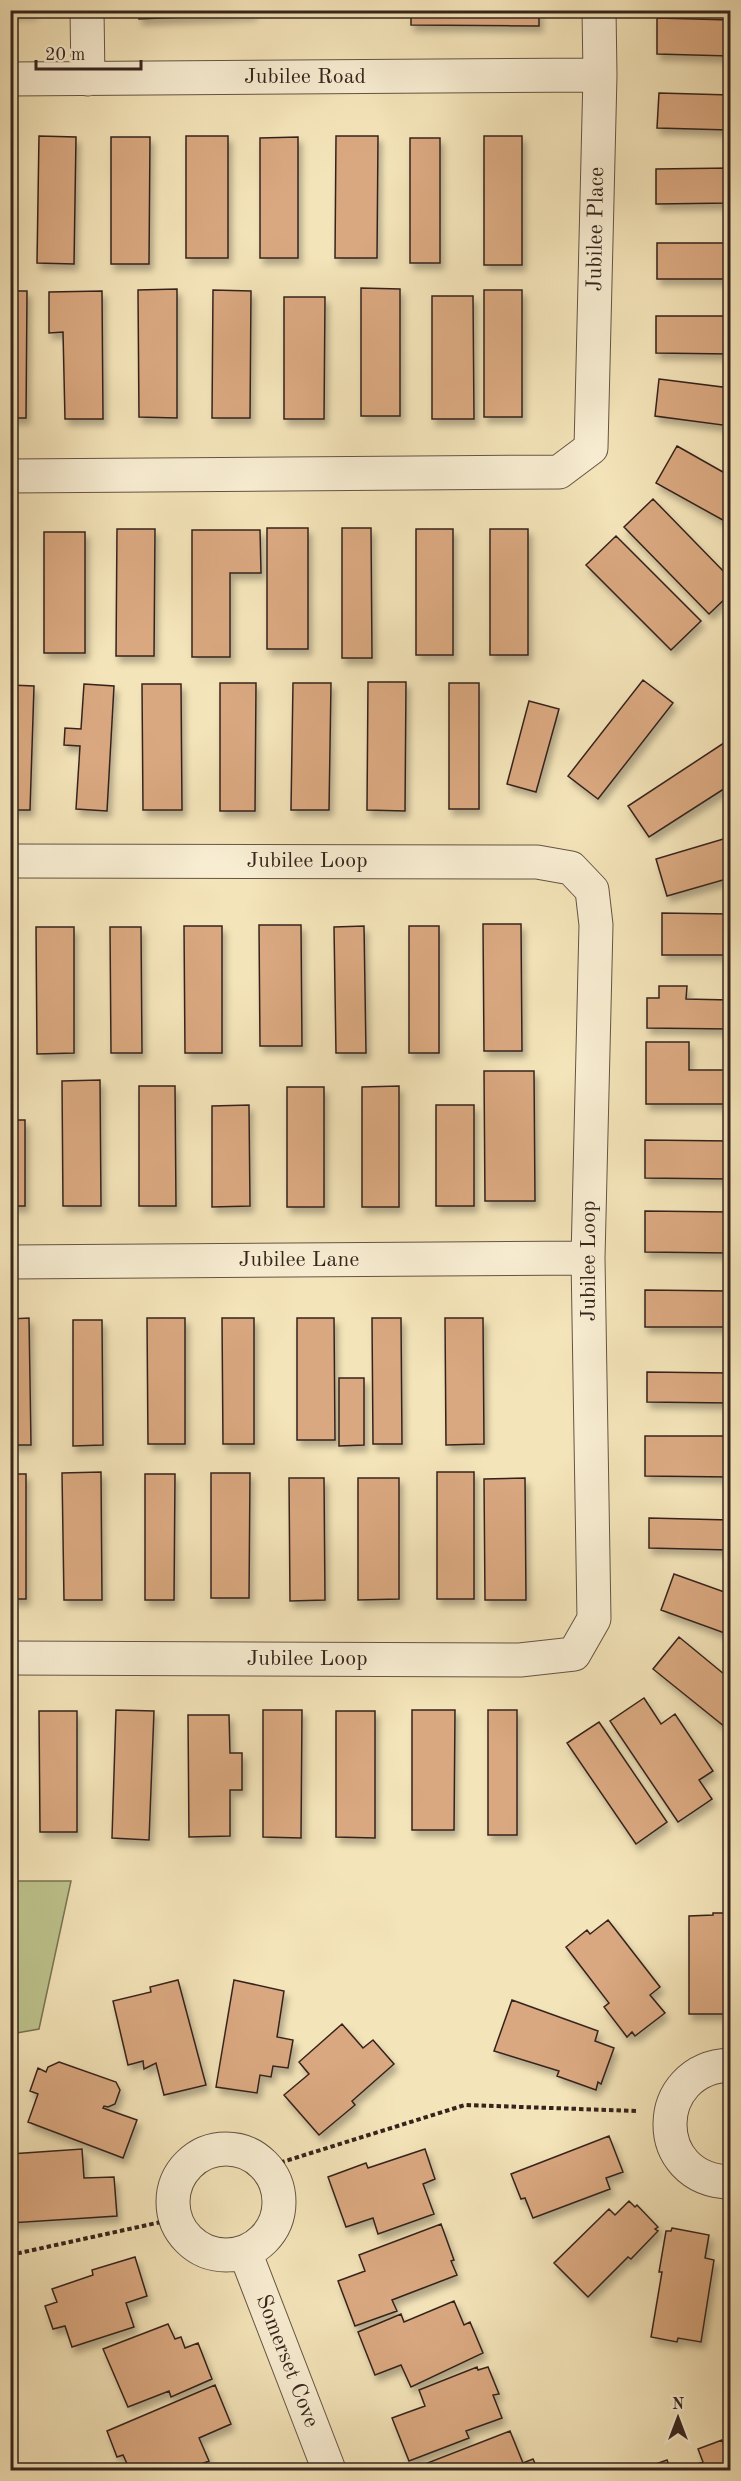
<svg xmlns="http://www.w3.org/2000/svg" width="741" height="2481" font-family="'Old Standard TT',serif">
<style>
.park{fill:#bec48e;stroke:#7a7456;stroke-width:1.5}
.building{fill:#daa880;stroke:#35241d;stroke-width:1.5;filter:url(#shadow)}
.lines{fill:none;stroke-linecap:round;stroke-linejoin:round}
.street-casing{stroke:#655444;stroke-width:35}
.path{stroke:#35241d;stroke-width:4;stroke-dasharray:4.5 3;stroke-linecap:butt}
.street{stroke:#f8edd2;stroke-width:33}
.labels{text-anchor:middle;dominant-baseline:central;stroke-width:4.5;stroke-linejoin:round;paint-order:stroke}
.street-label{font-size:22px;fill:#35241d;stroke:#f8edd2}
</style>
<defs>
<filter id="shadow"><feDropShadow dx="3.5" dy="6" stdDeviation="3" flood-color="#0004"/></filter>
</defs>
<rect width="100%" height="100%" fill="#f4e4b9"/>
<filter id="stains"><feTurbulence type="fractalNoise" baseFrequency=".00333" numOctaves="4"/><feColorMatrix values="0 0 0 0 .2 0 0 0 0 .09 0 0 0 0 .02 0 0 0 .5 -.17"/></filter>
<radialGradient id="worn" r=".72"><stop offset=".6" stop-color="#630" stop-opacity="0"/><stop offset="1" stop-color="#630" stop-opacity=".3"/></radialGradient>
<!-- park -->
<path class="park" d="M11,1881H71L39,2029L11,2034Z"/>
<!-- building -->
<path class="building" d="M10,10H33V13H10Z
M138,10H253V14L139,19Z
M411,10H539V26L411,25Z
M657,18L730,20V56L657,54Z
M659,93L730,95V130L657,128Z
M39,136L76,137L74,264L37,263Z
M186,136H228V258H186Z
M336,136H378L377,258H335Z
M484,136H522V265H484Z
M111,137H150L149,264H111Z
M298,137V258H260V138Z
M410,138H440V263H410Z
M730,168V203L656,204V169Z
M657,243H730V279H657Z
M361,288L400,289V416H361Z
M177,289V418L139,417L138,290Z
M213,290L251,291L250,418H212Z
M484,290H522V417H484Z
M10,291H27L26,418H10Z
M102,291L103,419H65L63,332L49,333V292Z
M432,296H473L474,419H432Z
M284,297H325L324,419H284Z
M656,316H730V354L656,353Z
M659,379L730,388V426L655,416Z
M677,446L730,476V524L656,483Z
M653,499L730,578V594L709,614L624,527Z
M267,528H308V649H267Z
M342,528H371L372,658H342Z
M117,529H155L154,656H116Z
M416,529H453V655H416Z
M490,529H528V655H490Z
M192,530H260L261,573H230V657H192Z
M44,532H85V653H44Z
M616,536L701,621L671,650L586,565Z
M643,680L673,703L598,799L568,776Z
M368,682H406L405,811L367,810Z
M220,683H256L255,811H220Z
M293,683H331L329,810H291Z
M449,683H479V809H449Z
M84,684L114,686L107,811L76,809L80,746L64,745L65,728L81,729Z
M142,684H181L182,810H143Z
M10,685L34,686L30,810H10Z
M529,701L559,709L536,792L507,784Z
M730,739V785L649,837L628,806Z
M730,837V878L667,896L656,859Z
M662,913L730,914V955H662Z
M483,924H521L522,1051H484Z
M259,925H301L302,1046H260Z
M184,926H222V1053H185Z
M364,926L366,1053H336L334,927Z
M409,926H439V1053H409Z
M36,927H74V1053L37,1054Z
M110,927H141L142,1053H111Z
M659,986H687L686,999L730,1000V1029L647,1028V998H659Z
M646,1042H689V1070H730V1104H646Z
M484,1071H534L535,1201H485Z
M100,1080L101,1206H63L62,1081Z
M139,1086H175L176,1206H139Z
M399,1086V1207H362V1087Z
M287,1087H324V1207H287Z
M249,1105L250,1206L212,1207V1106Z
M436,1105H474V1206H436Z
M10,1120H25V1206H10Z
M645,1140L730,1141V1179L645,1178Z
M645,1211L730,1212V1253L645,1252Z
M645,1290L730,1291V1327H645Z
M29,1318L31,1445H10V1319Z
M147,1318H185V1444H148Z
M222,1318H254V1444H223Z
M297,1318H334L335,1440H297Z
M372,1318H401L402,1444H373Z
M445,1318H483L484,1444L446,1445Z
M73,1320H102L103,1445L73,1446Z
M647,1372L730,1373V1403L647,1402Z
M339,1378H364V1445L339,1446Z
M645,1436H730V1477L645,1476Z
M101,1472L102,1600H64L62,1473Z
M437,1472H474V1599H437Z
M211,1473H250L249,1598H211Z
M10,1474H26V1599H10Z
M145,1474H175L174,1600H145Z
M289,1478H324L325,1600L290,1601Z
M358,1478H399V1599L358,1600Z
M525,1478L526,1600H485L484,1479Z
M649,1518L730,1520V1550L649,1548Z
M674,1574L730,1594V1635L661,1610Z
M679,1637L730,1679V1731L653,1669Z
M644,1698L661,1724L675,1714L713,1771L699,1780L712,1799L678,1822L610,1721Z
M116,1710L154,1711L149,1840L112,1838Z
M263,1710H302L301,1838L263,1837Z
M412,1710H455L454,1830H412Z
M488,1710H517V1835H488Z
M39,1711H77V1832H40Z
M336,1711H375V1838L336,1837Z
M188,1715H229L230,1753H242V1790H230V1836L189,1837Z
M599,1722L667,1822L636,1844L567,1743Z
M713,1913H730V1982H725V2014H689V1916L713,1915Z
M608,1920L660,1987L650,1995L665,2013L635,2036L632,2032L627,2037L604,2007L609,2003L566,1947L587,1930L590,1934Z
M178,1980L206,2085L164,2095L156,2063L144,2069L143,2061L128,2065L113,2001L151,1992L150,1987Z
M234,1980L284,1991L277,2037L293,2040L288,2068L273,2066L271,2077L260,2075L257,2093L216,2087Z
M512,2000L598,2031L595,2041L614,2048L601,2084L598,2082L596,2090L557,2076L559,2071L494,2051Z
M342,2024L363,2048L373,2040L394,2064L352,2101L355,2105L319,2135L284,2095L309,2074L299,2062Z
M59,2062L116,2082L120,2090L115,2104L108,2107L104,2106L103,2108L137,2120L123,2158L28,2122L38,2094L30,2091L38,2068L46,2072L48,2067Z
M609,2136L623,2172L606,2178L610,2189L533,2218L525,2198L521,2199L511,2174Z
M82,2149L84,2178L114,2177L117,2216L10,2223V2154Z
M425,2149L435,2179L423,2184L434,2214L378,2234L373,2218L346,2227L328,2177L366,2163L368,2168Z
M629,2201L635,2207L637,2205L658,2227L655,2229L658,2231L631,2259L628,2257L588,2297L554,2263L609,2209L615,2215Z
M441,2224L454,2260L451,2261L457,2275L392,2300L397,2311L355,2326L338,2281L365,2271L359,2255Z
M672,2228L709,2235L705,2258L714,2260L701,2342L678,2338L677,2342L651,2337L662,2272H659L666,2231H671Z
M724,2254H730V2337H725Z
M135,2257L147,2296L126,2303L134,2327L72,2347L65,2326L53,2329L45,2306L57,2302L52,2289L93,2275L92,2270Z
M454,2301L464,2325L470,2322L483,2353L411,2387L401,2365L375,2375L358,2332L401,2314L404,2322Z
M168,2324L175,2339L181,2337L185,2348L198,2343L212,2379L171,2397L169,2391L128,2407L103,2349Z
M477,2367L478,2370L488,2367L499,2394L493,2395L502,2418L466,2431L469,2438L409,2461L392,2418L425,2406L419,2390Z
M215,2385L231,2424L199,2438L209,2461L186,2470H130L123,2455L117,2457L107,2431Z
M510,2431L523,2463L533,2459L538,2470H413L412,2469Z
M722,2440L726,2451L730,2450V2470H682L703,2462L698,2449Z
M667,2460L671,2470H639Z
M217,2465L219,2470H202Z"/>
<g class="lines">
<defs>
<path id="street" d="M87,10L88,79
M10,79L600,75
M10,476L559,472L591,448L600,75L599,10
M10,861L537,862L571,868L592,890L596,925L588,1258L594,1619L574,1654L520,1660L10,1658
M10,1262L588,1258
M730,2065C651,2068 649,2180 730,2182
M173 2202a53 53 0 1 1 106 0a53 53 0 1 1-106 0Z
M245,2252L329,2470"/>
</defs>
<!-- street casing -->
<use href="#street" class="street-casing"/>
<!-- path -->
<path class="path" d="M266,2167L465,2105L637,2111
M10,2255L175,2219"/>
<!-- street -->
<use href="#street" class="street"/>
</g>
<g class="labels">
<!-- street labels -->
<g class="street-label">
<text x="305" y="77">Jubilee Road</text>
<text transform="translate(596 229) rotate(-89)">Jubilee Place</text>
<text x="307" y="861">Jubilee Loop</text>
<text x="299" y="1260">Jubilee Lane</text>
<text transform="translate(589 1261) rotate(-90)">Jubilee Loop</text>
<text x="307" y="1659">Jubilee Loop</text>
<text transform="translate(287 2361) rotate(69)">Somerset Cove</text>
</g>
</g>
<!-- margin -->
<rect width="741" height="2481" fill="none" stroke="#f4e4b9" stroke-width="36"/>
<rect x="12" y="12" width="717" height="2457" fill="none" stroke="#35241d" stroke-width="3"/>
<rect x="18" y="18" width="705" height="2445" fill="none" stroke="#35241d" stroke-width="1.5"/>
<!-- north arrow -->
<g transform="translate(678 2418)" stroke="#f8edd2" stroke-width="4.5" paint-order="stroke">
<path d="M0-4.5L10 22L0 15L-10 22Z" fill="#35241d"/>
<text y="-9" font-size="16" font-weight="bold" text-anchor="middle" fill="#35241d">N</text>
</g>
<!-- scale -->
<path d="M36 60v9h105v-9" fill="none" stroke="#35241d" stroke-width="3"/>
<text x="45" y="60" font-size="18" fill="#35241d" stroke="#f8edd2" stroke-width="4.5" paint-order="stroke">20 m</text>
<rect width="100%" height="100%" filter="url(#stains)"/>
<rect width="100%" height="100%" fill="url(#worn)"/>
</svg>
